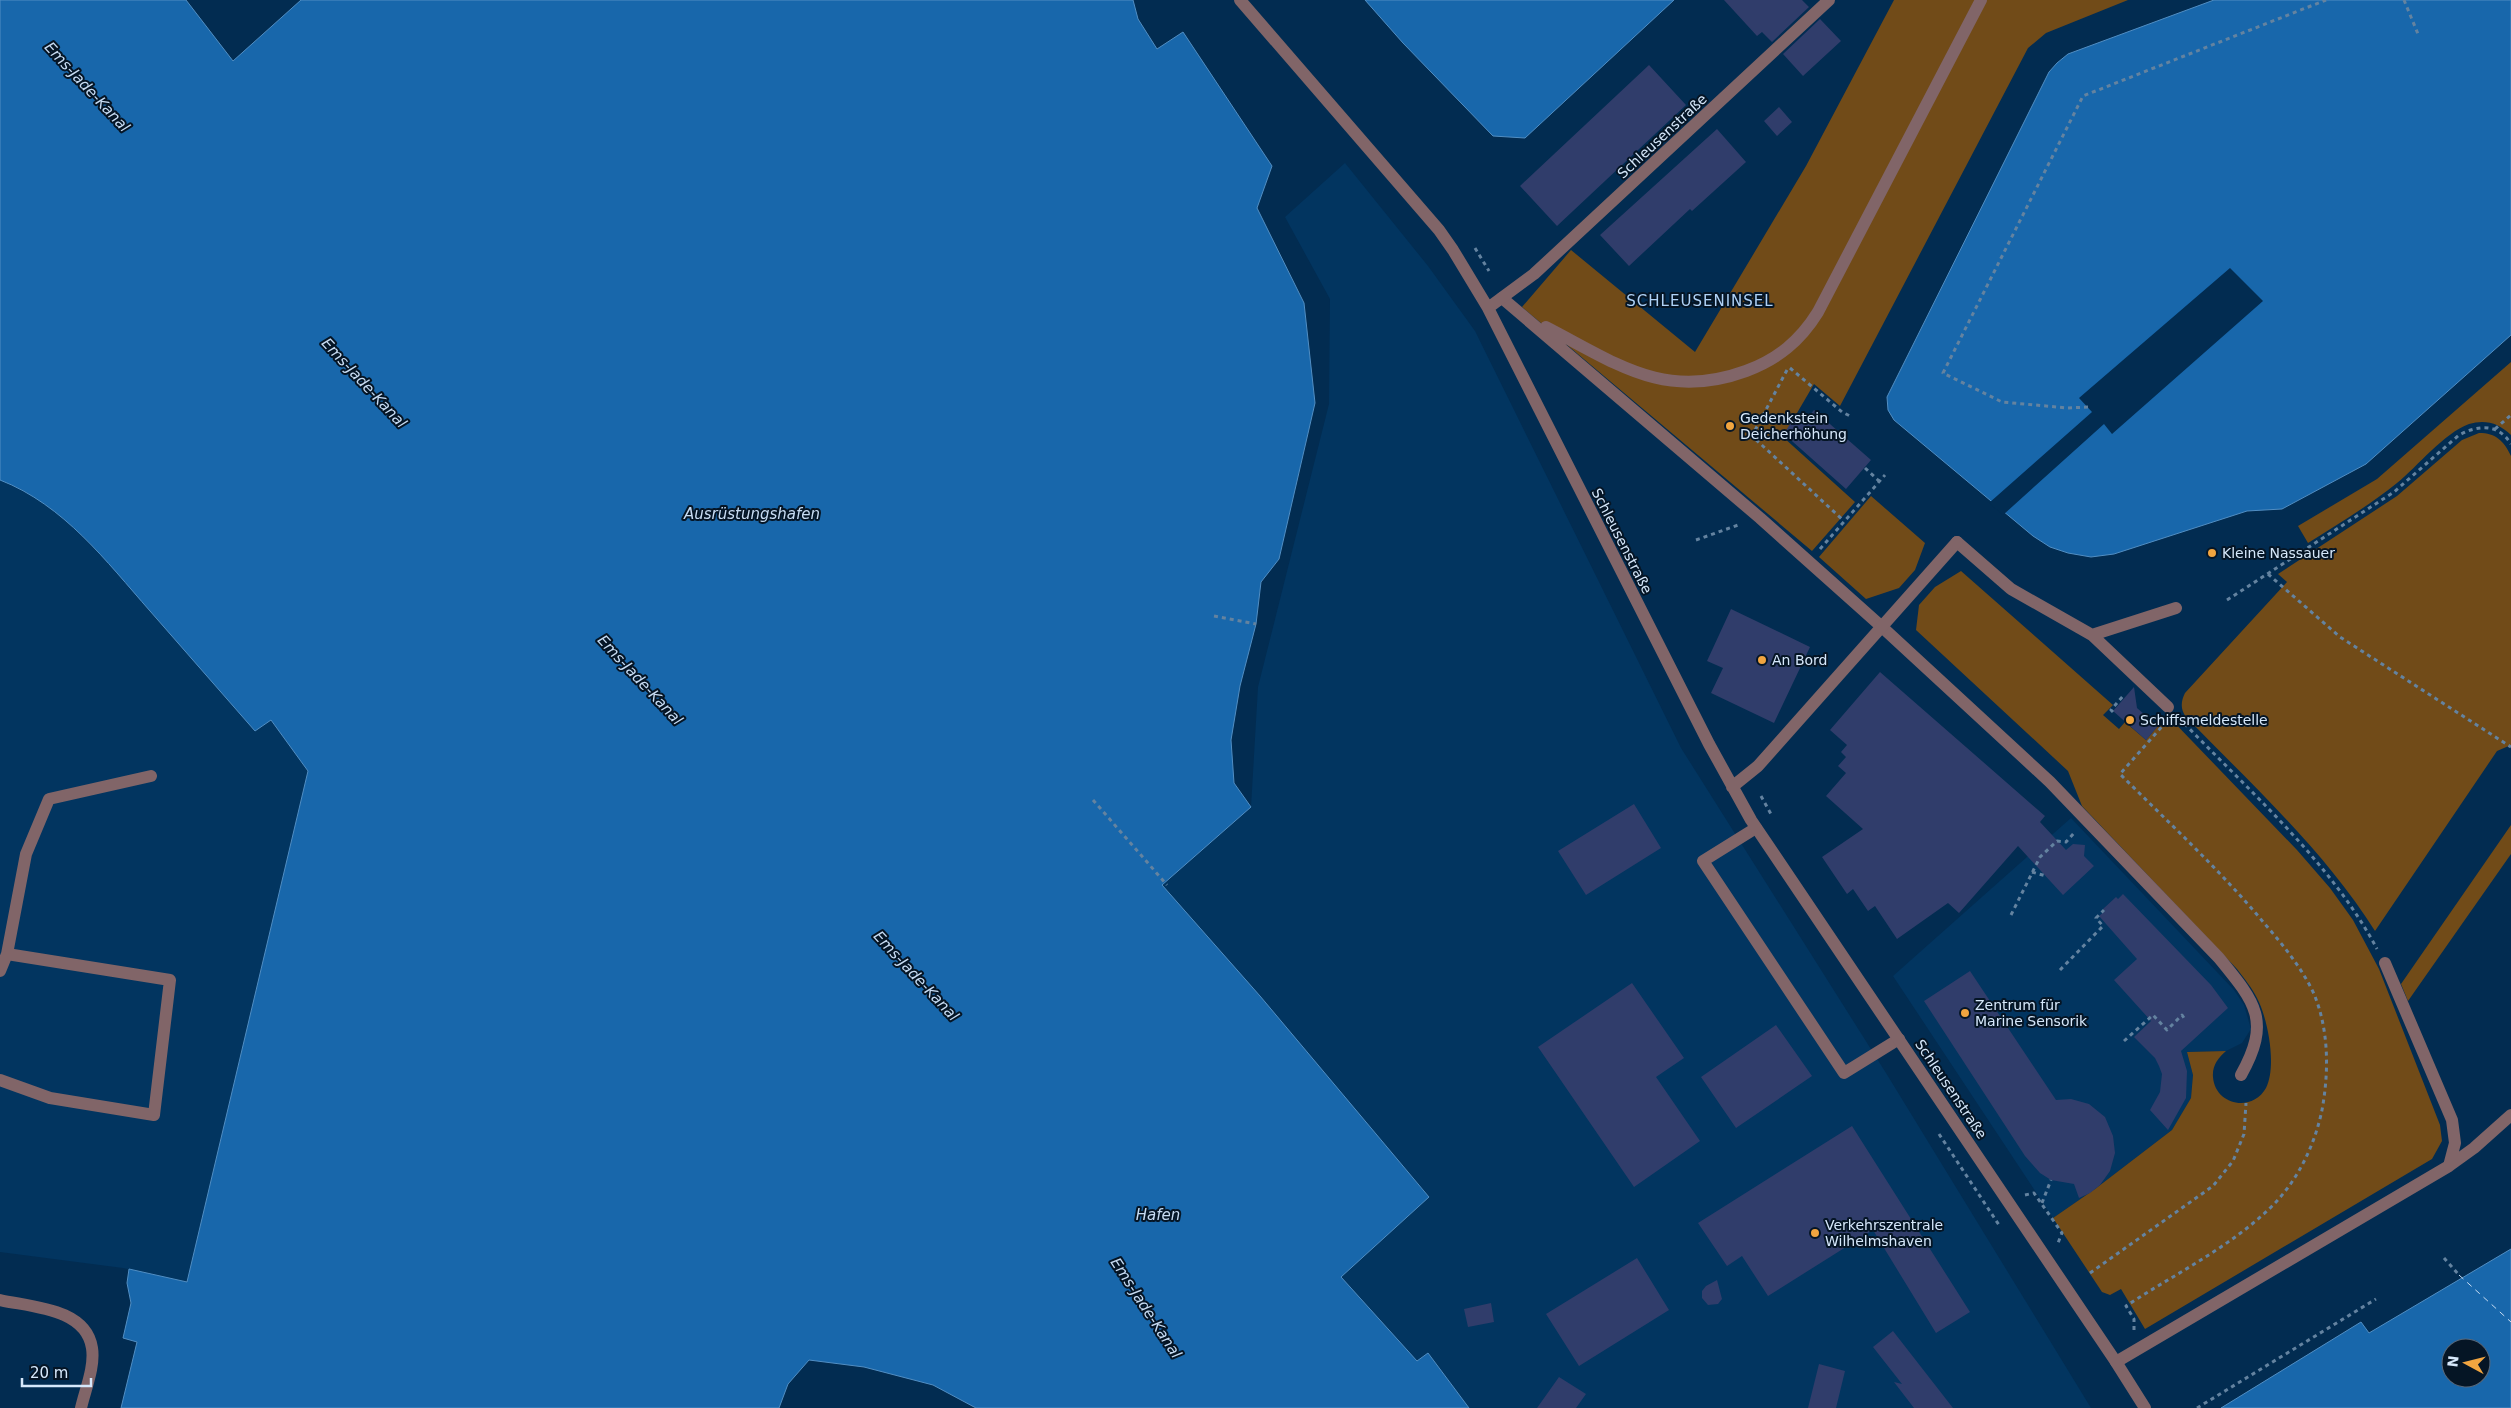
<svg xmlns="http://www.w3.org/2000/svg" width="2511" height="1408" font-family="'DejaVu Sans',sans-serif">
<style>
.built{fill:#023560}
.green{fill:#714b18}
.water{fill:#1867ab;stroke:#518ec3;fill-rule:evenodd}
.pier{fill:#022c51}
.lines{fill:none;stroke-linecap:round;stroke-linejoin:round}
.ferry{stroke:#c7dcf3;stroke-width:1;stroke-dasharray:6 5;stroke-linecap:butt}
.building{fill:#303d6b}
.path{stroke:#6483a0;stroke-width:3;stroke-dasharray:4 4;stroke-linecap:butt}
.service{stroke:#816568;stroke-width:12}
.minor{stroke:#816568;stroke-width:12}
.poi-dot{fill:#f1a540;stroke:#051525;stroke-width:2}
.labels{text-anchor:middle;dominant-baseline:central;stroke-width:4;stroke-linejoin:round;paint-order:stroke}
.street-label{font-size:14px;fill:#d6e8fb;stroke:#051525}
.poi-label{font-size:14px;fill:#d6e8fb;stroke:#051525;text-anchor:start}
.water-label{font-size:15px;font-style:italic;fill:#c7dcf3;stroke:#051525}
.neighbourhood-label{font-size:15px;letter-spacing:1px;fill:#afd2f7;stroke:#051525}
</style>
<rect width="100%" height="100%" fill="#022c51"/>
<!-- built -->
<path class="built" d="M1345,163L1428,266L1475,331L1681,748L1886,1073L2091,1408H1469L1429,1354L1417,1361L1341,1277L1429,1196L1162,885L1251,807L1258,687L1329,404L1330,299L1285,217Z
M0,480L42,501L69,523L100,554L255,731L271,720L308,771L187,1282L123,1268L0,1252Z
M2071,818L2234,990L2244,1005L2251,1029L2242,1043L2226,1051L2187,1052L2193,1075L2191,1098L2172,1130L2095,1189L2053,1218L1893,976Z"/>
<!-- green -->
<path class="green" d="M1894,0H2128L2046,33L2028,48L1840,406L1814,384L1783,437L1855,502L1812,551L1522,307L1571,250L1695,352L1806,166Z
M2511,362V435C2499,423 2485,419 2469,424C2444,433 2418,466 2397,483C2370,505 2338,524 2308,543L2298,526L2377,479Z
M2479,433C2496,433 2504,441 2511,456V745L2497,751L2375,931C2324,850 2252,785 2186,717C2180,709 2181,701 2185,693L2287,582L2278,574L2397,496L2462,440Z
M1871,496L1925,543L1915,570L1899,588L1866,599L1819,557Z
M1961,571L2113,705L2103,715L2119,729L2125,722L2146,740L2167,715L2297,850L2330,888L2353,920L2379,969L2440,1125L2442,1141L2432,1159L2145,1329L2121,1289L2110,1295L2102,1292L2053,1218L2095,1189L2172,1130L2191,1098L2193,1075L2187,1052L2226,1051C2218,1058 2212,1066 2213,1077C2215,1105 2252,1113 2266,1088C2277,1066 2268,1019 2257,998C2252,988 2244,978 2237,969L2082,806L2068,771L1916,630L1919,605L1935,587Z
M2511,825V854L2408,1001L2401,984Z"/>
<!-- water -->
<path class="water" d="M0,0H186L233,61L301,0H1133L1138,19L1157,49L1183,32L1272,166L1257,208L1304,303L1315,403L1279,559L1261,582L1256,624L1240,686L1231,740L1234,783L1251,807L1162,885L1260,996L1429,1197L1341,1277L1417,1361L1428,1353L1469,1408H976L933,1385L864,1367L809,1360L788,1384L779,1408H121L137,1342L123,1338L131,1303L127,1283L129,1269L187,1282L308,771L271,720L255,731C220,691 185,651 150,611C106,561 64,505 0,480Z
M1365,0H1674L1525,138L1493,136L1403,43Z
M2214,0H2511V335L2366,464L2282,509L2247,511L2114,554L2091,557L2068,553L2050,547L2033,536L1894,420L1888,410L1887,397L2049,72L2057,63L2068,54Z
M2511,1249V1408H2221L2361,1322L2369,1333ZM2451,1348H2481V1378H2451Z"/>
<!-- pier -->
<path class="pier" d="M2230,268L2263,301L2112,434L2104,424L2003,515L1989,503L2092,412L2079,398Z"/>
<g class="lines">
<!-- ferry -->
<path class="ferry" d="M2459,1275L2511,1322"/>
</g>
<!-- building -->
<path class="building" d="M1724,0H1802L1809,7L1772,42L1762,32L1757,36Z
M1820,19L1841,41L1803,76L1783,54Z
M1649,65L1686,105L1557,226L1520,186Z
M1779,107L1792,122L1777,136L1764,121Z
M1717,129L1746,162L1692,211L1690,209L1629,266L1600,235Z
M1814,410L1871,460L1846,489L1784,434L1794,417L1802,424Z
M1731,609L1810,647L1774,723L1711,693L1723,668L1707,661Z
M1880,672L2045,816L2040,822L2066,850L2073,844L2085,845L2084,856L2094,866L2063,895L2018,846L1959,913L1948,903L1897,939L1875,906L1868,911L1853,889L1847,894L1822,857L1863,829L1826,796L1846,773L1838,766L1846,757L1841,752L1847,745L1830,730Z
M2134,687L2137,708L2158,726L2146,740L2113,711Z
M1634,804L1661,848L1586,895L1558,851Z
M2123,894L2211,985L2228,1008L2181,1051L2187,1071L2186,1098L2168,1130L2150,1110L2160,1092L2162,1074L2159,1066L2155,1058L2134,1037L2151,1021L2114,980L2137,959L2099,916L2105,911L2103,909L2116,897L2118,899Z
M1970,971L2056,1100L2071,1099L2089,1104L2105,1117L2113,1136L2115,1153L2110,1171L2100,1185L2090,1193L2079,1198L2074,1184L2051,1180L2040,1173L2025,1156L1924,1001Z
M1632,983L1684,1058L1656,1077L1700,1141L1634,1187L1538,1047Z
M1776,1025L1812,1076L1736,1128L1701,1077Z
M1852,1126L1970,1312L1936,1333L1873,1230L1768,1296L1742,1256L1727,1266L1698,1223Z
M1637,1258L1669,1310L1579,1366L1546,1314Z
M1717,1280L1722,1299L1718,1304L1708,1305L1702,1298V1291L1706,1286Z
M1491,1303L1494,1322L1468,1327L1464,1309Z
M1893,1331L1953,1408H1914L1894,1382L1902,1384L1873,1347Z
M1819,1364L1845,1371L1836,1408H1808Z
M1559,1377L1586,1394L1576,1408H1537Z"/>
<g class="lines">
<!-- path -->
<path class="path" d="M2404,0L2418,34
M1475,248L1489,271
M1790,368L1842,412L1852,417
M1787,370L1752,436L1844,521
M2088,407L2068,408L2002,402L1943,373L2083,96L2326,0
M2495,429L2511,415
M1865,468L1879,481
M1696,540L1741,524
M1820,549L1885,475
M2268,574L2340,637L2511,747
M2227,600L2394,492L2459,435C2478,425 2498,423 2511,444
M1214,616L1256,624
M2113,712L2111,710L2123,696
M2179,718C2247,789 2331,862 2377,949
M1761,796L1772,816
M1093,800L1167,885
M2032,872L2046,876
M2011,915L2040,857L2057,841L2066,842L2074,833
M2060,970L2103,926L2096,918L2104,910
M2124,1041L2153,1015L2167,1030L2182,1015L2184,1018
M1939,1134L1999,1225
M2025,1195L2034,1193L2062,1233L2058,1243
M2042,1203L2051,1180
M2444,1258L2459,1275
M2090,1273L2213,1186L2233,1161L2244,1134L2246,1103
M2134,1330V1319L2126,1306C2173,1275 2225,1250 2267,1211C2296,1184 2314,1148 2322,1110C2329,1072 2329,1030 2314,994C2302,968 2283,945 2264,923C2220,870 2169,823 2120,774L2165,723
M2197,1408L2376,1299"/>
<!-- service -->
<path class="service" d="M1502,298L1760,518L1882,627L2050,782L2219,958C2256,1003 2271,1021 2241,1075
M1546,327C1616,363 1664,401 1746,371C1778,359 1800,341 1818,312L1981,0
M1957,542L2011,589L2092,635L2176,608
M2092,635L2168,707
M1756,828L1703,861L1844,1073L1899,1039
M7,954L26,854L49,799L151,776
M2385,963L2452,1120L2455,1143L2449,1166
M0,971L7,954L170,980L154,1115L50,1098L0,1080
M0,1300C31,1307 86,1308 92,1348C95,1367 85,1390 81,1408
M2116,1362L2449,1166L2474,1148L2511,1115"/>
<!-- minor -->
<path class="minor" d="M1240,0L1439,230L1453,250L1488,308L1709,744L1751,820L2116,1362L2145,1408
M1488,308L1534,274L1829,0
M1732,787L1758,766L1957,542"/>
</g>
<!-- markers -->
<g class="poi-dot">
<circle cx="1730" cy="426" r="5"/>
<circle cx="2212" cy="553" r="5"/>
<circle cx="1762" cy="660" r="5"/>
<circle cx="2130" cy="720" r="5"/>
<circle cx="1965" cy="1013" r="5"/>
<circle cx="1815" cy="1233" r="5"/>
</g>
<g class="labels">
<!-- street labels -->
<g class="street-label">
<text transform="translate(1662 136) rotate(-43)">Schleusenstraße</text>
<text transform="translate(1622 541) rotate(63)">Schleusenstraße</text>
<text transform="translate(1951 1089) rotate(56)">Schleusenstraße</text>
</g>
<!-- poi labels -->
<g class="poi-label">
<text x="1740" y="418">Gedenkstein<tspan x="1740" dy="16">Deicherhöhung</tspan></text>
<text x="2222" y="553">Kleine Nassauer</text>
<text x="1772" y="660">An Bord</text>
<text x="2140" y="720">Schiffsmeldestelle</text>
<text x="1975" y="1005">Zentrum für<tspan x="1975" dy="16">Marine Sensorik</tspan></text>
<text x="1825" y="1225">Verkehrszentrale<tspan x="1825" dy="16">Wilhelmshaven</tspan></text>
</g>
<!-- water labels -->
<g class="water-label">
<text transform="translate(87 87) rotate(47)">Ems-Jade-Kanal</text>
<text transform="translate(364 383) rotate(47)">Ems-Jade-Kanal</text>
<text x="752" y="514">Ausrüstungshafen</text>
<text transform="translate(640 680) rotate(47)">Ems-Jade-Kanal</text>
<text transform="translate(916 976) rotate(47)">Ems-Jade-Kanal</text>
<text x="1158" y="1215">Hafen</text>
<text transform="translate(1146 1308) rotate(57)">Ems-Jade-Kanal</text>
</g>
<!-- neighbourhood labels -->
<g class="neighbourhood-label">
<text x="1700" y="301">SCHLEUSENINSEL</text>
</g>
</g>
<!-- north arrow -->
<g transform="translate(2466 1363) rotate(277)"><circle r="24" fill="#051525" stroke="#59697b"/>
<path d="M0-4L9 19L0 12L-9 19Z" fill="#f1a540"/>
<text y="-8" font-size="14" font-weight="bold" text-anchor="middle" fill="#d6e8fb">N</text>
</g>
<!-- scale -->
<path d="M22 1378v8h69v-8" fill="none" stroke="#d6e8fb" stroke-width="2.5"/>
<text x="30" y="1378" font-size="15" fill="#d6e8fb" stroke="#051525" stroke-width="4" paint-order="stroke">20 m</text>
</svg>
